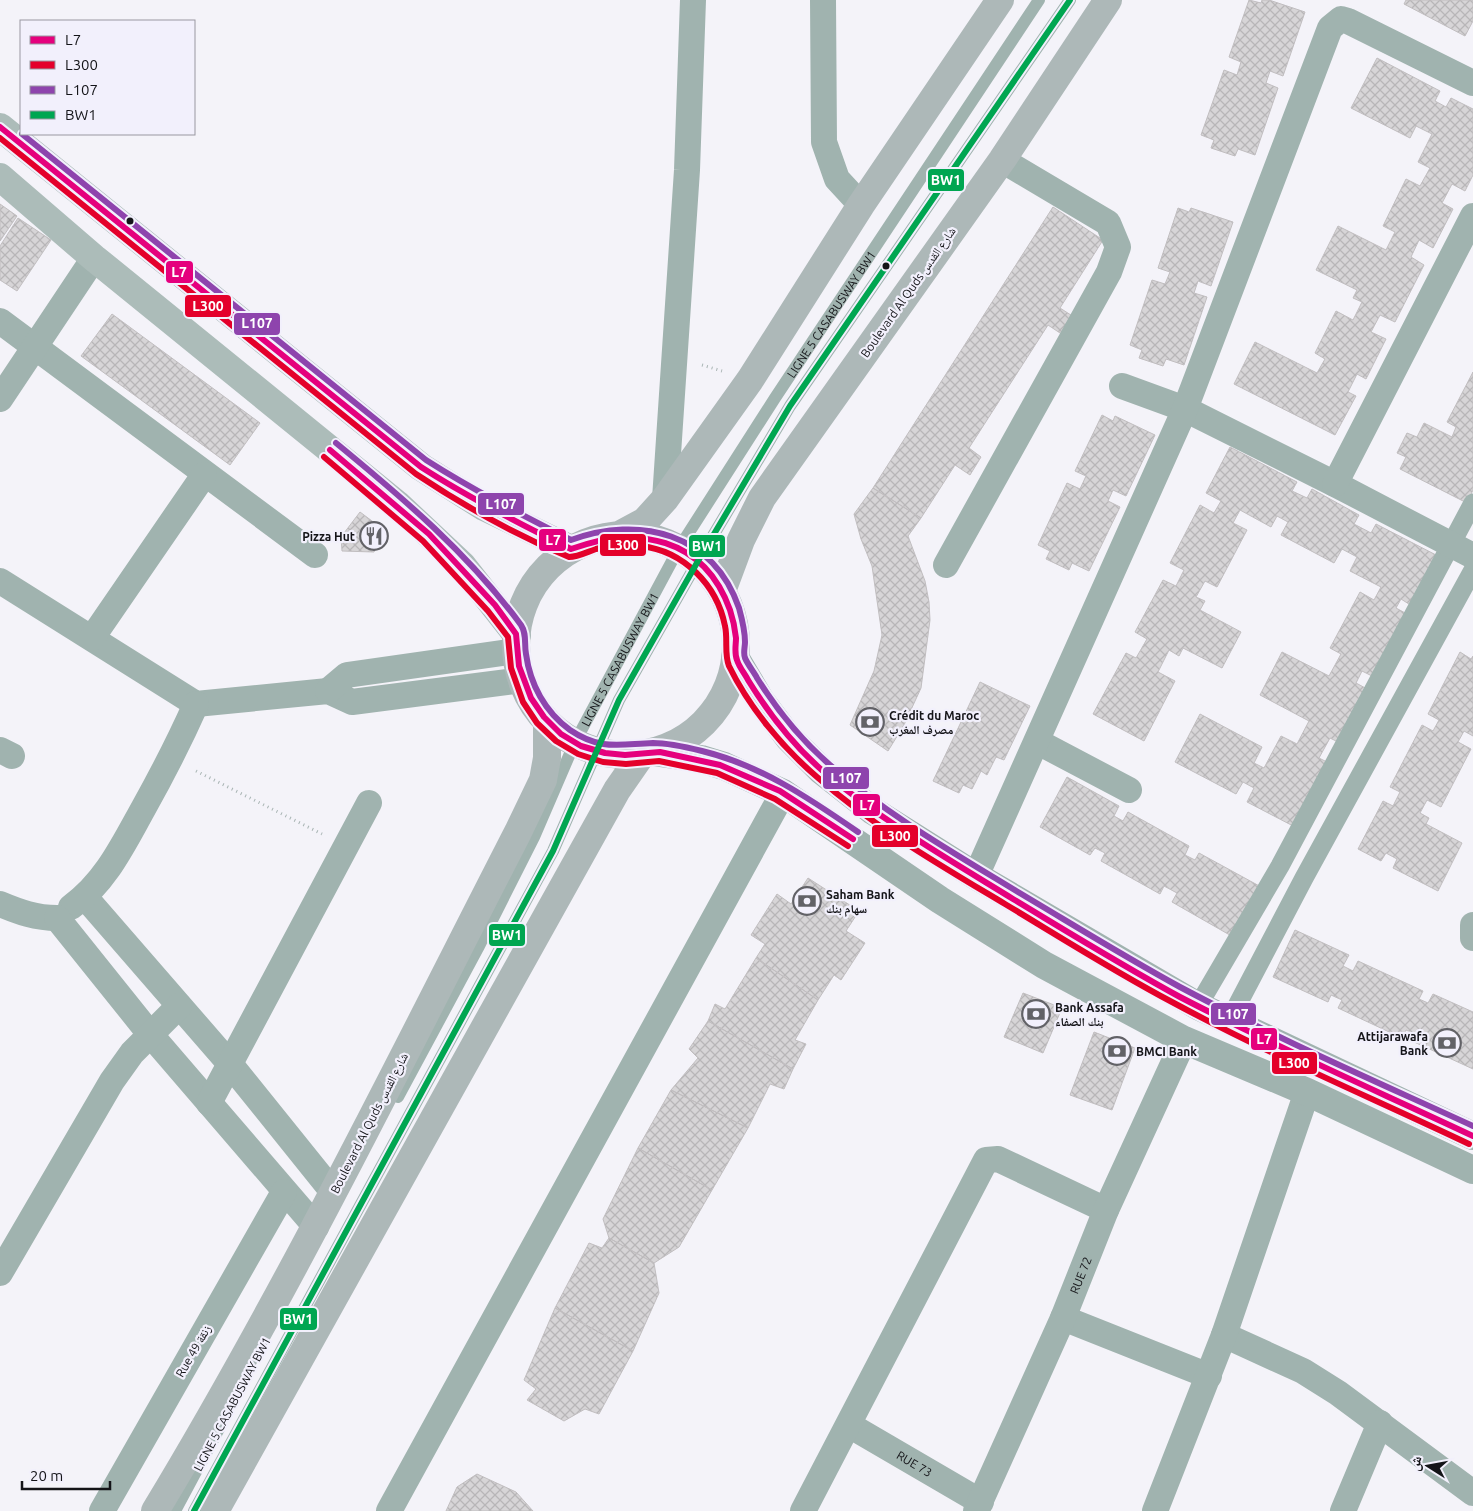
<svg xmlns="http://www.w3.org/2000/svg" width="1473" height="1511" font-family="Ubuntu,'Noto Naskh Arabic',sans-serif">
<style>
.building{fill:url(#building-cross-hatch);stroke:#c1bec0}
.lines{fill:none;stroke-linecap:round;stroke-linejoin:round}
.path{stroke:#a8b4b3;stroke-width:3;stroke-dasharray:1 4;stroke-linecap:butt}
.service{stroke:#a0b3af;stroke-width:12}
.pedestrian{stroke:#a0b3af;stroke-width:19}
.minor{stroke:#a0b3af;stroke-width:26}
.tertiary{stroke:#a0b3af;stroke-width:28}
.secondary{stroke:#acbcb9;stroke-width:28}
.primary{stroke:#adb8b8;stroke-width:28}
.bus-1-casing{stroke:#f2f0fc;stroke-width:10}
.bus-2-casing{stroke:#f2f0fc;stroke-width:10}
.bus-3-casing{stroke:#f2f0fc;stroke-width:10}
.bus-4-casing{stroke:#f2f0fc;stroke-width:10}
.bus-1{stroke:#e5007d;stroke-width:6}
.bus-2{stroke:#e4002b;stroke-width:6}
.bus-3{stroke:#8e44ad;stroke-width:6}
.bus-4{stroke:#00a651;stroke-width:6}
.bus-dot{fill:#141418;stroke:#f2f0fc;stroke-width:2}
.labels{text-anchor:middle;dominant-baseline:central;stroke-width:4.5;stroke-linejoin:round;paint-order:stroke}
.street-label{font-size:12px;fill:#141418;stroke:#f2f0fc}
.poi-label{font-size:12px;font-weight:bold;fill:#141418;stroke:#f2f0fc;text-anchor:start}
.line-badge{stroke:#f2f0fc;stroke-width:2}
.badge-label{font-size:14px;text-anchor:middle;font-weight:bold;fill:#fff}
</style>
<defs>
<pattern id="building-cross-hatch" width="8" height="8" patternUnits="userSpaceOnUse" patternTransform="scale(1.25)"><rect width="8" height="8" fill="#d7d5d7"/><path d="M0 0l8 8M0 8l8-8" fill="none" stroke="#b8b6b8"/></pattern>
</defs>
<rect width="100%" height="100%" fill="#f4f3f9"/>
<!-- building -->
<path class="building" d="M1249,0L1261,3L1262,0H1269L1305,12L1283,76L1270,71L1266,83L1278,88L1255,155L1238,149L1235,156L1211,148L1214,140L1201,135L1224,70L1237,75L1241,62L1229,57Z
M1406,0H1473V21L1465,36L1404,4Z
M1377,58L1440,91L1435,101L1446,107L1451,98L1473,109V175L1465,191L1452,184L1442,203L1453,209L1433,248L1419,240L1411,257L1424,265L1395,322L1380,315L1371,332L1386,339L1366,379L1357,374L1348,392L1356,396L1335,435L1234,384L1255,342L1317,373L1325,359L1315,353L1336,311L1353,320L1362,302L1353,298L1357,290L1316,270L1338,226L1386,250L1395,232L1383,226L1406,179L1420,186L1430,168L1418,162L1432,134L1416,126L1410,138L1351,108Z
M0,204L17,216L0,241Z
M1053,207L1103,240L1060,308L1074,317L1063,335L1048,325L969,448L981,457L970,475L955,465L921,518L873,488Z
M1178,208L1189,212L1191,208L1233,222L1211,286L1198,281L1194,293L1207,297L1184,365L1166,359L1163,366L1139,358L1142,350L1130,345L1152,280L1165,284L1170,272L1158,268Z
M18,218L51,240L17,291L0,280V246Z
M112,314L260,423L230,465L81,356Z
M1473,372V490L1467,503L1400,469L1406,457L1397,453L1407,433L1417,437L1424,423L1452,437L1456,427L1447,422Z
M1102,415L1113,421L1115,416L1155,435L1126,496L1113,490L1108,501L1120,507L1089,571L1072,563L1069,570L1046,559L1050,551L1038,545L1067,483L1080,489L1086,476L1075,471Z
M1230,447L1297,482L1292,491L1307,498L1312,489L1359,515L1354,524L1371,533L1376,524L1438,556L1412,606L1401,599L1396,608L1407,614L1374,677L1362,671L1356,683L1369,690L1340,743L1330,738L1319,758L1331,764L1297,828L1247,802L1254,788L1243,782L1236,794L1175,762L1200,714L1262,747L1254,763L1264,768L1281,736L1297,744L1309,721L1260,695L1282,652L1329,676L1341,654L1330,648L1360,592L1374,600L1381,587L1350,571L1357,557L1342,549L1334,563L1281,535L1288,522L1277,516L1271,527L1240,510L1233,523L1247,530L1217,587L1205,581L1196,597L1205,601L1200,610L1241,632L1222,668L1183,648L1179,656L1169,650L1158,672L1175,681L1144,741L1093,714L1126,653L1136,658L1147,639L1135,632L1163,580L1176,586L1184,570L1170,563L1200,505L1214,513L1221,501L1206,493Z
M873,488L921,518L908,536L925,581L929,602L930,620L921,688L904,725L888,751L850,725L874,671L882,635L872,566L861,539L854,514Z
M360,512L384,530L374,552L342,551L341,537Z
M1460,652L1471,659L1473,656V736L1464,731L1458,742L1471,749L1441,807L1427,800L1420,813L1429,818L1426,824L1462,843L1438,891L1393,868L1397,859L1386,853L1381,861L1358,849L1383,801L1393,806L1400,792L1390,787L1422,725L1433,731L1439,720L1428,714Z
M980,682L1030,706L1004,760L996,757L987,775L981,771L972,789L963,785L959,793L933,781Z
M1067,777L1119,806L1114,816L1123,821L1128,812L1189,846L1185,855L1195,860L1199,853L1263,888L1235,938L1172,902L1177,893L1164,886L1160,894L1101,861L1105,853L1095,848L1090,855L1040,827Z
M808,878L859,911L846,931L865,943L841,980L834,975L818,1000L756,958L765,944L751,935L777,894L791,904Z
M1295,930L1349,955L1343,966L1353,971L1358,961L1423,991L1419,999L1428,1003L1433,994L1473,1012V1069L1412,1041L1415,1034L1406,1030L1402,1038L1338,1008L1342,1000L1331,995L1328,1002L1273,977Z
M756,958L818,1000L795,1040L806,1044L793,1069L708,1021L715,1004L725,1009Z
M1023,993L1062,1008L1043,1053L1004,1037Z
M708,1021L793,1069L784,1089L770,1084L748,1128L671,1090L698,1058L689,1049Z
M1094,1032L1135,1048L1112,1110L1070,1095Z
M671,1090L748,1128L712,1190L638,1148Z
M638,1148L712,1190L679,1247L654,1263L609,1238L603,1219Z
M609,1238L654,1263L659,1293L633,1351L555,1308L589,1243L602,1248Z
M555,1308L633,1351L599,1414L585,1409L564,1421L527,1400L536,1389L524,1380Z
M477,1474L516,1492L533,1511H446L457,1487Z"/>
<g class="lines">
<!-- path -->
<path class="path" d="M702,365L722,371
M196,771L322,834"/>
<!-- service -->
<g class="service">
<path id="s1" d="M398,1097L478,948L534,837L575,742L679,548L775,398L1039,0"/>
<path d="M175,1511L221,1425"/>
<path d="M194,1511L553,851L619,700L698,561L790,406L1070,0"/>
</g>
<!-- pedestrian -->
<path class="pedestrian" d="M1198,1006L1280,866L1473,503
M1229,1021L1304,878L1473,570"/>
<!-- minor -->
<g class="minor">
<path d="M823,0L824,142L837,179L861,205"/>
<path d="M0,321L315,555"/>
<path d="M1122,386L1185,409L1335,484L1473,556"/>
<path d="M0,399L94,258"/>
<path d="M1335,484L1473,216"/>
<path d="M665,499L687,170L693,0"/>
<path d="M946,565L1109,272L1118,247L1108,223L1002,160"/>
<path d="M0,581L196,704L328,691L352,702L522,680"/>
<path d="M92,638L204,475"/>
<path d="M328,691L347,675L516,651"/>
<path d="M1038,742L1129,790"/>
<path d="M0,750L12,756"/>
<path d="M976,876L1185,409L1330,28L1341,19L1348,21L1473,83"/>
<path d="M85,897L230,1064L333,1192"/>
<path d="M0,904C19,912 36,918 57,918"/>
<path d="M71,907C105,883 123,845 143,809C162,775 180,740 196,704"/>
<path d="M57,918L150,1034L316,1227"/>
<path d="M1473,925V938"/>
<path d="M209,1103L369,803"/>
<path d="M0,1273L112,1081L132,1053L179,1006"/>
<path d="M1063,1318L1209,1376"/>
<path d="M1224,1335L1303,1371L1338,1393L1473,1493"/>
<path id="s2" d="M849,1425L981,1502"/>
<path d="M102,1511L284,1192"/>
<path d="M389,1511L783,793"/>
<path d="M803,1511L986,1160L998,1159L1106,1210"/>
<path id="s3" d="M976,1511L1063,1318L1106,1210L1184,1040"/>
<path d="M1155,1511L1224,1335L1307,1092"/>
<path d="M1343,1511L1380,1423"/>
</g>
<!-- tertiary -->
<path class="tertiary" d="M735,657L761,701L789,738L822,771L873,811L976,876L1198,1006L1473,1136
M653,752L701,759L724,766L783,793L940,900L1044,965L1184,1040L1307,1092L1473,1170"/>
<!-- secondary -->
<path class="secondary" d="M0,127L421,467L484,507L571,549
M0,177L94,258L397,504L462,565L517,635"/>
<!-- primary -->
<path class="primary" d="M619,535L645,521L665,499L750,380L861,205L1000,0
M516 645a110 110 0 1 1 220 0a110 110 0 1 1-220 0Z
M722,591L741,540L762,498L1002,160L1108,0
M155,1511C288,1291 401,1060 518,832L543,780L547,758V722
M215,1511L617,790L642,754"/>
<defs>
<path id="bus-1" d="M0,127L421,467C469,498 520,524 571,549C637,525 704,537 730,610C733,619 735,629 736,638C736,645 734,653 737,660C739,667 745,674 748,680C769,714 794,746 824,772C882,821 948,859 1013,899C1068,932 1123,966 1180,997C1276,1047 1375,1090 1473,1136
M330,450L429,534L495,605L516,634L519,666L531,698L544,717L561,734L581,746L605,753L625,755L660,752L720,765L780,791L853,839"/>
<path id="bus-2" d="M0,138L416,474C464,506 516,535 569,557C578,557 587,552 596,549C610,545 626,544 641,546C684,551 717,585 725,626C728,639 724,654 729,666C749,707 782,747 817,777C874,827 940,865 1005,904C1060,937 1115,972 1172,1002C1268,1054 1370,1097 1469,1144
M324,457L423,541L488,611L508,637L511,668L523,702L537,723L556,741L578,754L603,762L626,764L659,761L717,773L775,799L848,846"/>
<path id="bus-3" d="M22,134L426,460C473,490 522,515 571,540C640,515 713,533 739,608C742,619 745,630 745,642C745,647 743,653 745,658C748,665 754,672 757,678C777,710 801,740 830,765C887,815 954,853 1018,892C1072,924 1125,957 1180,987C1276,1038 1375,1081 1473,1126
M336,443C403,498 469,554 521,625C527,634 524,643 526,654C530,684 545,712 570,730C601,751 620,744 653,743C669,743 686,747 702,751C760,765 809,798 858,832"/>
<path id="bus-4" d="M194,1511L553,851L619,700L698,561L790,406L1070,0"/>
</defs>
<!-- bus-1 casing -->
<use href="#bus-1" class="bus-1-casing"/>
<!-- bus-2 casing -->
<use href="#bus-2" class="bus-2-casing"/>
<!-- bus-3 casing -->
<use href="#bus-3" class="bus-3-casing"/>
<!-- bus-4 casing -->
<use href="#bus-4" class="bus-4-casing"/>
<!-- bus-1 -->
<use href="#bus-1" class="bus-1"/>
<!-- bus-2 -->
<use href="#bus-2" class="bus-2"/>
<!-- bus-3 -->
<use href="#bus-3" class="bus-3"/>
<!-- bus-4 -->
<use href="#bus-4" class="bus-4"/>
</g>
<!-- icons -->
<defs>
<symbol id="restaurant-ring" viewBox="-11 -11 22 22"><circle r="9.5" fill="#f2f0fc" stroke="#626267" stroke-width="1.5"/><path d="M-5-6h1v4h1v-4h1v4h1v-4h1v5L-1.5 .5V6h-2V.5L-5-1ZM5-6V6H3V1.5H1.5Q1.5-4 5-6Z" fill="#626267"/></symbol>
<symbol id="bank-ring" viewBox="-11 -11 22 22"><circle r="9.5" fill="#f2f0fc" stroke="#626267" stroke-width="1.5"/><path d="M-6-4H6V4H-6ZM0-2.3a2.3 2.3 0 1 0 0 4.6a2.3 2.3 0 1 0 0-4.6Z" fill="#626267"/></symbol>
</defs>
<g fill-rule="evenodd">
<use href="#restaurant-ring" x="358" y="520" width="32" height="32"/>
<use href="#bank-ring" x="854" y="706" width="32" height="32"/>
<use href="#bank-ring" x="791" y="885" width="32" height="32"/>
<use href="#bank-ring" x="1020" y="998" width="32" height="32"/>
<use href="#bank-ring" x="1431" y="1027" width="32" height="32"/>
<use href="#bank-ring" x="1101" y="1035" width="32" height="32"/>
</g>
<!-- markers -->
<g class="bus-dot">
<circle cx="130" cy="221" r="4.5"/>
<circle cx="886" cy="266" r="4.5"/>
</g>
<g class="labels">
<!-- street labels -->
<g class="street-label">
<text transform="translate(908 292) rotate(-55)">Boulevard Al Quds شارع القدس</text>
<text stroke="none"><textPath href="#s1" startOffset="896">LIGNE 5 CASABUSWAY BW1</textPath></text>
<text stroke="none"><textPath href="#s1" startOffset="491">LIGNE 5 CASABUSWAY BW1</textPath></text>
<text transform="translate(369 1123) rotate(-63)">Boulevard Al Quds شارع القدس</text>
<text stroke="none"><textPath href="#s3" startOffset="258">RUE 72</textPath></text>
<text transform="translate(193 1351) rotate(-60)">Rue 49 زنقة</text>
<text transform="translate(232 1404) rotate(-62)">LIGNE 5 CASABUSWAY BW1</text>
<text stroke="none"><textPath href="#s2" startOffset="76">RUE 73</textPath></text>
</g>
<!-- poi labels -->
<g class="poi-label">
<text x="355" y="536" text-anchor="end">Pizza Hut</text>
<text x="889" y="715">Crédit du Maroc<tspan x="889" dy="14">مصرف المغرب</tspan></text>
<text x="826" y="894">Saham Bank<tspan x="826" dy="14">سهام بنك</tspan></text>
<text x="1055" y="1007">Bank Assafa<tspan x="1055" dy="14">بنك الصفاء</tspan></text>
<text x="1428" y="1036" text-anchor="end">Attijarawafa<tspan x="1428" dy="14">Bank</tspan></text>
<text x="1136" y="1051">BMCI Bank</text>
</g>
</g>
<g class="line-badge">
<rect x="927" y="168" width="38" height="24" rx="5" fill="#00a651"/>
<rect x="165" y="260" width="29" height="24" rx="5" fill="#e5007d"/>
<rect x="184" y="294" width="48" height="24" rx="5" fill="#e4002b"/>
<rect x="233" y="312" width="48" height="24" rx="5" fill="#8e44ad"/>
<rect x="477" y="492" width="48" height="24" rx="5" fill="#8e44ad"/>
<rect x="538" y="528" width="29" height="24" rx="5" fill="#e5007d"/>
<rect x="599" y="533" width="48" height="24" rx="5" fill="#e4002b"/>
<rect x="688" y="534" width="38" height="24" rx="5" fill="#00a651"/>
<rect x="822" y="766" width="48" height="24" rx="5" fill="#8e44ad"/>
<rect x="852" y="793" width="29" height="24" rx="5" fill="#e5007d"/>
<rect x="871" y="824" width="48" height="24" rx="5" fill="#e4002b"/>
<rect x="488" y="923" width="38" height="24" rx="5" fill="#00a651"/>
<rect x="1210" y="1002" width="47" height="24" rx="5" fill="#8e44ad"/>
<rect x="1250" y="1027" width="28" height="24" rx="5" fill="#e5007d"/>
<rect x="1271" y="1051" width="47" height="24" rx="5" fill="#e4002b"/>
<rect x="279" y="1307" width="39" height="24" rx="5" fill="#00a651"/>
</g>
<g class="badge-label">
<text x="946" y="185">BW1</text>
<text x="179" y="277">L7</text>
<text x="208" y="311">L300</text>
<text x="257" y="328">L107</text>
<text x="501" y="509">L107</text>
<text x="553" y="545">L7</text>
<text x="623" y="550">L300</text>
<text x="707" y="551">BW1</text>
<text x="846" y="783">L107</text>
<text x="867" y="810">L7</text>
<text x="895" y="841">L300</text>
<text x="507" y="940">BW1</text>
<text x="1233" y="1019">L107</text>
<text x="1264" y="1044">L7</text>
<text x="1294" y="1068">L300</text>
<text x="298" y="1324">BW1</text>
</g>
<!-- legend -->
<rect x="20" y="20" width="175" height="115" fill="#f2f0fc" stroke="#9998a1"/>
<rect x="30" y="36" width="25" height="8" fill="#e5007d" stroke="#9998a1"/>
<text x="65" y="45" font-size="15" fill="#141418">L7</text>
<rect x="30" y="61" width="25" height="8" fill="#e4002b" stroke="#9998a1"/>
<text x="65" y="70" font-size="15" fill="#141418">L300</text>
<rect x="30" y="86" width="25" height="8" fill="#8e44ad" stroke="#9998a1"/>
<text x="65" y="95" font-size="15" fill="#141418">L107</text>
<rect x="30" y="111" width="25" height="8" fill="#00a651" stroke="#9998a1"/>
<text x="65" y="120" font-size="15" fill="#141418">BW1</text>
<!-- north arrow -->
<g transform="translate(1428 1466) rotate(281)" stroke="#f2f0fc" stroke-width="4" paint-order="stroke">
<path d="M0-4L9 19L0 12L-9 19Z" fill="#141418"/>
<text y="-8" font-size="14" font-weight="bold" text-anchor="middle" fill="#141418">ش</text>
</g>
<!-- scale -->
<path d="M22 1481v8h88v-8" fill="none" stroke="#141418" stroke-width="2.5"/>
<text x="30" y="1481" font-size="15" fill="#141418" stroke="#f2f0fc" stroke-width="4" paint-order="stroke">20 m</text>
</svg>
